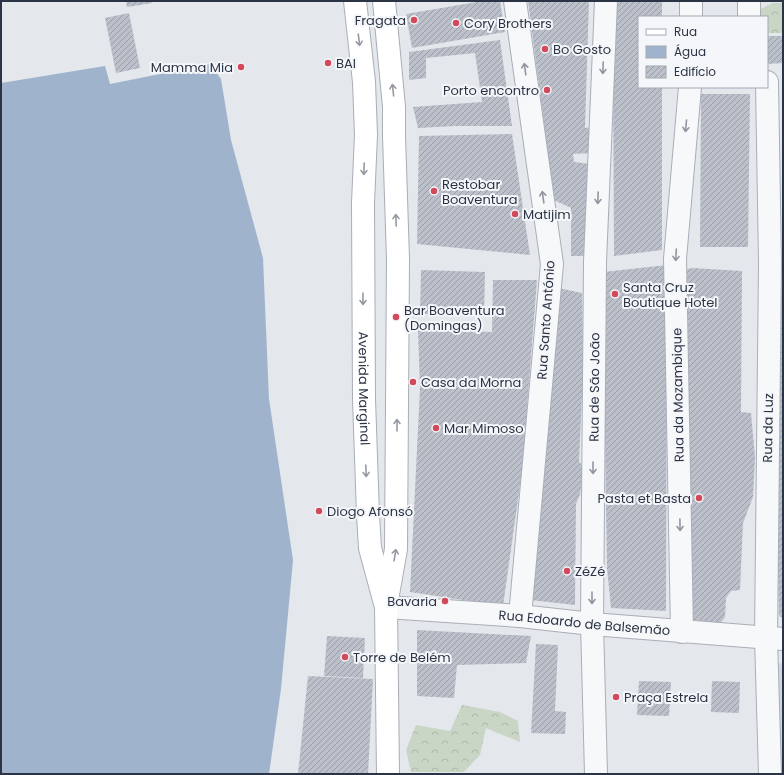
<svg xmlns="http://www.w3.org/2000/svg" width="784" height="775" font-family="Poppins,sans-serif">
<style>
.built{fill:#d2d6de}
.forest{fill:url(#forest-crowns)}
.water{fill:#9fb4cc}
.building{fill:url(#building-hatch)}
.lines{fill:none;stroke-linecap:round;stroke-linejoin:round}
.minor-casing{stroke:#a9aeb7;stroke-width:24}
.secondary-casing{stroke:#a9aeb7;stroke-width:24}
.minor{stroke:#f7f8fa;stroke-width:22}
.secondary{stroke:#fff;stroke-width:22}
.oneway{stroke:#959aa2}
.oneway2{stroke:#9196a0}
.poi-dot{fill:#d1495b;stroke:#f4f6f9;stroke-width:1.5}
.labels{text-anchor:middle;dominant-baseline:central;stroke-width:4;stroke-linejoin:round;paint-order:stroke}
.poi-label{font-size:13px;fill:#2b3445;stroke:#f4f6f9;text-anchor:start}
.street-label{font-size:13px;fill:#2b3445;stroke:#f4f6f9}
</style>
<defs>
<pattern id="forest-crowns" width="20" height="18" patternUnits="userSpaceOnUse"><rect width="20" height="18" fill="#c9d6c5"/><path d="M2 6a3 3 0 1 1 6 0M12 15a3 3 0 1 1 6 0" fill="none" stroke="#adb8ab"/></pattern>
<pattern id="building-hatch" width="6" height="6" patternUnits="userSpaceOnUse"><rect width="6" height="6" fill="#bbc0ca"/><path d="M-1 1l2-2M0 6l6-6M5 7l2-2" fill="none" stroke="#989da6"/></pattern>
</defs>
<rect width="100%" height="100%" fill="#e4e7ec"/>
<!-- built -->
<path class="built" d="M778,663L783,664V774H781Z"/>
<!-- forest -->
<path class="forest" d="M773,3H783V33H767V17H756V11Z
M462,705L500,712L518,721L520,742L486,728L480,755L464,772H411L406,750L416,725L450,731Z"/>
<!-- water -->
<path class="water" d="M210,64L221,79L231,140L263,258L269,399L293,560L281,689L269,774H1V83L105,66L110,84Z"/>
<!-- building -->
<path class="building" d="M126,1H151L152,3L127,7Z
M483,1H500L505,32L412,48L406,14Z
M528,1H589L585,128L593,127L592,153L573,154L574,162L590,164L587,256H571V208L554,200Z
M616,1H662V17H639V87H662V250L614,256L613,62Z
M129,13L140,68L116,73L105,18Z
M767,36H783V63L767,64Z
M500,40L512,126H456L418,128L413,107L482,102L475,53L426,58V78L409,80V52Z
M701,94H750L748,247H700Z
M512,134L530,255L417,244L419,136Z
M667,265L666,611L611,608L607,568L604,370L603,272Z
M693,268L742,271L741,412L751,413L755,457L753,497L743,523L740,590L731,591L726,598L725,617L719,625L693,620L687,303V269Z
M421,270L485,272L484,315L420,314Z
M782,275H783V618L779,616L777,515L773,474Z
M493,280H537L522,471L503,606L410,592L420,388L418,330L492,332Z
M558,288L582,293L583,371L579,461L584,469L580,494L576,504L575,605L530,600Z
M417,630L531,636L526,663L457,665L454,698L417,696Z
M327,636L365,638L363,678L324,676Z
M536,644L558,645L555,711L566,712L565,734L531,733Z
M308,676L373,679L368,774H298Z
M639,681L671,682L669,716L637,715Z
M712,681L740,682L739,713L711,712Z"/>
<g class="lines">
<defs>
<g id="minor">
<path d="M515,1L552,264L520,616"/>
<path d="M749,1V17"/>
<path d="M691,17V1"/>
<path d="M767,82L770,263L766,638L770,774"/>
<path id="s1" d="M386,607L520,616L592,624L783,639"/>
<path d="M682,632L675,259L690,87"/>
<path id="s2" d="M596,774L592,624L595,262L606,1"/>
</g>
<g id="secondary">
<path id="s3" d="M355,1L364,82L366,135L363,203L364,399L368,515L370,548L386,607L388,774"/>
<path d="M384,1L394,107V136L398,259L396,549L387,600"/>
</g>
</defs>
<!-- minor casing -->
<use href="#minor" class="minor-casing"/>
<!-- secondary casing -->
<use href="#secondary" class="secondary-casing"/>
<!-- minor -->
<use href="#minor" class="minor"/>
<!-- secondary -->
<use href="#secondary" class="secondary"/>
</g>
<!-- one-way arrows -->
<defs><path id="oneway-shaft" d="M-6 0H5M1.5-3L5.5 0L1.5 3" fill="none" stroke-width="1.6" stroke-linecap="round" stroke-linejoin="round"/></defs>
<g class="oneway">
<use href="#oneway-shaft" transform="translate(359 40) rotate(83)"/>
<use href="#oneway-shaft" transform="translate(393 90) rotate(-96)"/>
<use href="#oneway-shaft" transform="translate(364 169) rotate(92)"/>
<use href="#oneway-shaft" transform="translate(396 220) rotate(-92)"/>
<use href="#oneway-shaft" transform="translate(363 299) rotate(90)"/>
<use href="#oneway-shaft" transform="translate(397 425) rotate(-90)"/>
<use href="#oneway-shaft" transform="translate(366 471) rotate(88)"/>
<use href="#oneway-shaft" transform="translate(395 555) rotate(-81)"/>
</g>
<g class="oneway2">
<use href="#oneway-shaft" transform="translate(603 68) rotate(92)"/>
<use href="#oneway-shaft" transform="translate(525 69) rotate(-98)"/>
<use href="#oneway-shaft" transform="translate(686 126) rotate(95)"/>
<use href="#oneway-shaft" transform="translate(543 197) rotate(-98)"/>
<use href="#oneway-shaft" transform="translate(598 198) rotate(92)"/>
<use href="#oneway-shaft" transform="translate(676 255) rotate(93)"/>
<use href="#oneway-shaft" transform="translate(593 468) rotate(90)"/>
<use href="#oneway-shaft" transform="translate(680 525) rotate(89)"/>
<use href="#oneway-shaft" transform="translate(592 598) rotate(90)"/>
</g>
<!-- markers -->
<g class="poi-dot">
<circle cx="414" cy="20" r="4"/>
<circle cx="456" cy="23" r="4"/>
<circle cx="545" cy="49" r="4"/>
<circle cx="328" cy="63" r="4"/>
<circle cx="241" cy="67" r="4"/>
<circle cx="547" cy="90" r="4"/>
<circle cx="434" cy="191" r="4"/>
<circle cx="515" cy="214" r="4"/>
<circle cx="615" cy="294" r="4"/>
<circle cx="396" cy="317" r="4"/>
<circle cx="413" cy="382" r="4"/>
<circle cx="436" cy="428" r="4"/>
<circle cx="699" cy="498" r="4"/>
<circle cx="319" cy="511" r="4"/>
<circle cx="567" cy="571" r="4"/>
<circle cx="445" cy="601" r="4"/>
<circle cx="345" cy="657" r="4"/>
<circle cx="616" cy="697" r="4"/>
</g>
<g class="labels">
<!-- poi labels -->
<g class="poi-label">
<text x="406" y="20" text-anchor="end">Fragata</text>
<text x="464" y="23">Cory Brothers</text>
<text x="553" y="49">Bo Gosto</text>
<text x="336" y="63">BAI</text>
<text x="233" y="67" text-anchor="end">Mamma Mia</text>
<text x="539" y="90" text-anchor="end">Porto encontro</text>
<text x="442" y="184">Restobar<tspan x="442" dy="15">Boaventura</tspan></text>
<text x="523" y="214">Matijim</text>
<text x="623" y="287">Santa Cruz<tspan x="623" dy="15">Boutique Hotel</tspan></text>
<text x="404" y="310">Bar Boaventura<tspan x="404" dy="15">(Domingas)</tspan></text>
<text x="421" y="382">Casa da Morna</text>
<text x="444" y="428">Mar Mimoso</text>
<text x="691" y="498" text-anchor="end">Pasta et Basta</text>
<text x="327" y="511">Diogo Afonsó</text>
<text x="575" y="571">ZéZé</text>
<text x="437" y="601" text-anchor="end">Bavaria</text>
<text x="353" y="657">Torre de Belém</text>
<text x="624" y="697">Praça Estrela</text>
</g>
<!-- street labels -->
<g class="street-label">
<text transform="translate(546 320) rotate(-86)">Rua Santo António</text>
<text stroke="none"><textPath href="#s2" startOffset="387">Rua de São João</textPath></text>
<text stroke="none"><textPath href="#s3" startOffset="388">Avenida Marginal</textPath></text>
<text transform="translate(678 395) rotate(-91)">Rua da Mozambique</text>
<text transform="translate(768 428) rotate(-89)">Rua da Luz</text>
<text stroke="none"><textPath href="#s1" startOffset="199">Rua Edoardo de Balsemão</textPath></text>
</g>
</g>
<!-- border -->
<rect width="784" height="775" fill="none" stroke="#2b3445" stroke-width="4"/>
<!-- legend -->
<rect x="638" y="16" width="130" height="72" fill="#f4f6f9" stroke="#a4a8b1"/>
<rect x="646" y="29" width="20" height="6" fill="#ffffff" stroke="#a4a8b1"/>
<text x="674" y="36" font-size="12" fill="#2b3445">Rua</text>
<rect x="646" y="46" width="20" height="12" fill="#9fb4cc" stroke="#a4a8b1"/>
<text x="674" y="56" font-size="12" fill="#2b3445">Água</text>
<rect x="646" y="66" width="20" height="12" fill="url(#building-hatch)" stroke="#a4a8b1"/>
<text x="674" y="76" font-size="12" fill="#2b3445">Edifício</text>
</svg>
